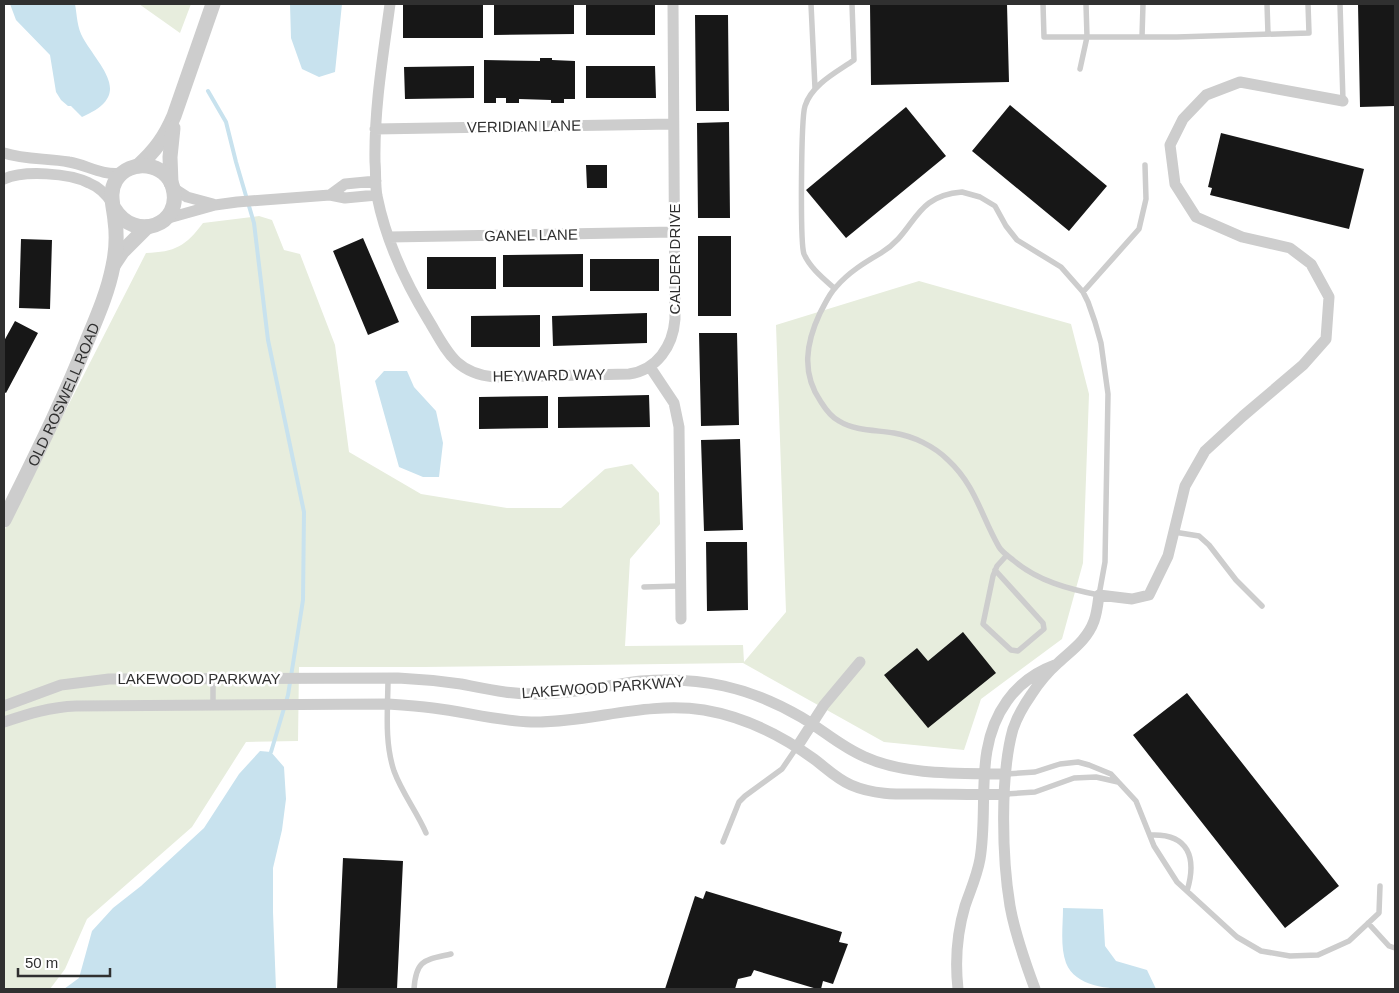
<svg xmlns="http://www.w3.org/2000/svg" width="1399" height="993" font-family="Arial,sans-serif">
<style>
.green{fill:#e7eddd}
.water{fill:#c8e2ee}
.lines{fill:none;stroke-linecap:round;stroke-linejoin:round}
.stream{stroke:#c8e2ee;stroke-width:4}
.building{fill:#171717}
.service{stroke:#cdcdcd;stroke-width:5.5}
.minor{stroke:#cdcdcd;stroke-width:11}
.tertiary{stroke:#cdcdcd;stroke-width:15}
.labels{text-anchor:middle;dominant-baseline:central;stroke-width:5;stroke-linejoin:round;paint-order:stroke}
.street-label{font-size:15px;fill:#303030;stroke:#fff}
</style>
<rect width="100%" height="100%" fill="#fff"/>
<!-- green -->
<path class="green" d="M139,4H191L180,33Z
M259,216L272,220L284,250L300,254L335,345L349,452L421,494L507,508H561L605,469L632,464L659,493L660,524L630,559L625,646L743,645L744,662L786,612L776,325L919,281L1071,324L1089,394L1083,563L1062,639L981,699L964,750L884,742L743,663L423,667H299L298,741L246,742L192,827L87,919L65,969L50,989H4V531L146,253C175,252 186,246 203,223Z"/>
<!-- water -->
<path class="water" d="M10,4H75C77,15 77,28 83,38C101,69 134,95 82,117L71,106H68L61,100L56,92L50,55L16,20Z
M290,4H342L335,72L319,77L302,69L291,38Z
M384,371H407L414,387L436,411L443,443L439,477H423L399,467L375,381Z
M260,751L271,752L284,767L286,799L282,830L273,868V912L276,989H64L79,978L92,931L113,908L141,886L204,828L239,774Z
M1063,908L1103,909L1105,946L1116,961L1147,970L1156,989C1126,989 1078,993 1066,963C1060,946 1063,926 1063,908Z"/>
<g class="lines">
<!-- stream -->
<path class="stream" d="M208,91L226,122L236,162L254,223L268,340L304,512L303,600L295,651L288,695L271,752"/>
</g>
<!-- building -->
<path class="building" d="M494,4H574V34L494,35Z
M586,4H655V35H586Z
M870,4H1007L1009,82L871,85Z
M1358,4H1395V106L1360,107Z
M403,5H483V38H403Z
M695,15H728L729,111H696Z
M540,58H552V60L575,61V99H564V103H551V100L519,99V103H506V98H496V103H484V60L540,61Z
M474,66V98L405,99L404,67Z
M586,66H655L656,98H586Z
M1010,105L1107,186L1069,231L972,151Z
M906,107L946,156L846,238L806,190Z
M729,122L730,218H698L697,123Z
M1221,133L1364,169L1349,229L1210,195L1212,188L1208,187Z
M586,165H607V188H587Z
M698,236H731V316H698Z
M363,238L399,322L368,335L333,251Z
M21,239L52,240L50,309L19,308Z
M583,254V287H503V255Z
M427,257H496V289H427Z
M590,259H659V291H590Z
M647,313V343L553,346L552,316Z
M540,315V347H471V316Z
M15,321L38,333L6,393L4,392V341Z
M699,333H737L739,425L701,426Z
M649,395L650,427L558,428V397Z
M548,396V428L479,429V397Z
M740,439L743,530L704,531L701,440Z
M706,542H747L748,610L707,611Z
M963,632L996,673L928,728L884,675L917,648L928,661Z
M1187,693L1339,886L1285,928L1133,735Z
M343,858L403,861L397,989H337Z
M706,891L842,932L839,942L848,944L833,984L823,981L821,989H817L754,970L751,976L738,979L735,989H665L695,896L703,899Z"/>
<g class="lines">
<!-- service -->
<path class="service" d="M811,4L815,88
M1043,4L1044,37H1177L1309,33L1308,4
M1267,4L1268,34
M1340,4L1343,101
M1142,37L1143,4
M1080,69L1087,37L1086,4
M962,192L980,197L995,206L1006,226L1017,240L1061,267L1083,292L1088,302L1095,322L1101,343L1108,394L1105,562L1099,595C1068,589 1038,581 1013,560C1008,556 1002,552 999,547C981,516 976,486 948,460C934,446 913,436 894,433C876,430 855,431 839,421C831,417 826,410 821,402C801,373 806,343 820,313C825,304 829,294 836,287C849,272 864,263 881,253C917,231 912,196 962,192Z
M834,288C824,279 810,268 804,254C800,244 801,118 805,106C812,84 837,72 854,60L852,4
M1083,292L1139,229L1146,199L1145,165
M1174,532L1199,536L1209,545L1236,580L1262,606
M995,570L1043,623L1044,629L1018,651L1011,650L983,624L993,576L997,566L1007,555
M644,587L680,586
M388,678C388,708 384,741 394,771C402,793 417,812 426,833
M213,706V678
M1006,774L1035,772L1060,764L1078,762L1089,765L1111,774L1136,801L1154,846L1177,882L1237,937L1261,951L1290,956L1318,955L1349,941L1379,913L1380,886
M1005,794L1035,792L1074,778L1096,777L1118,782
M1150,835C1189,833 1197,858 1187,891
M723,842L739,802L745,796L782,769L797,747
M1368,923L1389,946L1395,948
M414,989C416,959 425,960 451,954"/>
<!-- minor -->
<path class="minor" d="M390,4C383,56 374,109 375,162C376,173 375,185 377,196C386,241 405,282 429,321C447,351 455,373 494,377L629,374C657,370 673,346 675,319L673,4
M375,129L673,124
M4,153C25,160 48,158 69,162C87,165 102,176 122,173
M4,179C24,170 69,173 89,183C99,187 106,194 112,203
M173,188L187,197L213,204
M330,195L345,184L376,181
M165,219L215,205L237,202L330,195L345,198L377,195
M389,237L674,232
M650,367L674,403L679,427L681,619
M4,706L61,685L109,679L398,678C419,679 440,681 461,684C487,689 513,695 540,694C574,694 608,685 641,681C669,679 697,680 724,686C751,692 777,703 801,717C823,730 841,747 865,757C907,776 961,773 1006,774
M4,722C28,714 50,707 76,706L388,704C403,705 418,706 433,708C466,712 498,721 531,722C589,723 645,701 704,710C745,717 781,735 814,759C826,768 837,779 851,785C876,796 903,794 930,794C955,794 980,795 1005,794
M797,747L824,705L860,662
M958,989C955,962 957,933 965,906C970,891 977,876 980,859C989,806 973,748 1007,701C1019,684 1036,672 1055,665
M1035,989C1025,962 1015,934 1010,906C1002,858 1000,775 1013,729C1017,717 1024,705 1031,695C1038,684 1048,672 1058,663C1072,650 1087,640 1094,621C1097,613 1098,603 1099,595L1132,599L1149,595L1168,556L1185,486L1205,451L1243,416L1303,365L1326,339L1329,297L1311,264L1290,248L1242,237L1196,217L1175,184L1170,145L1183,119L1206,95L1240,82L1343,101"/>
<!-- tertiary -->
<g class="tertiary">
<path d="M138,166C155,151 165,137 174,116L213,4"/>
<path d="M171,183L170,157L173,128"/>
<path d="M114,264L122,252L147,227"/>
<path id="s1" d="M4,520C33,461 63,402 87,341C97,317 108,292 113,266C116,252 117,235 115,221C114,207 108,193 116,180C130,158 166,162 173,188C183,225 135,243 114,208"/>
</g>
</g>
<g class="labels">
<!-- street labels -->
<g class="street-label">
<text transform="translate(524 126) rotate(-1)">VERIDIAN LANE</text>
<text transform="translate(531 235) rotate(-1)">GANEL LANE</text>
<text transform="translate(674 259) rotate(-90)">CALDER DRIVE</text>
<text transform="translate(549 375) rotate(-1)">HEYWARD WAY</text>
<text stroke="none"><textPath href="#s1" startOffset="139">OLD ROSWELL ROAD</textPath></text>
<text x="199" y="678">LAKEWOOD PARKWAY</text>
<text transform="translate(603 687) rotate(-4)">LAKEWOOD PARKWAY</text>
</g>
</g>
<!-- border -->
<rect width="1399" height="993" fill="none" stroke="#303030" stroke-width="10"/>
<!-- scale -->
<path d="M18 968v8h92v-8" fill="none" stroke="#303030" stroke-width="2.5"/>
<text x="25" y="968" font-size="15" fill="#303030" stroke="#ffffff" stroke-width="4" paint-order="stroke">50 m</text>
</svg>
